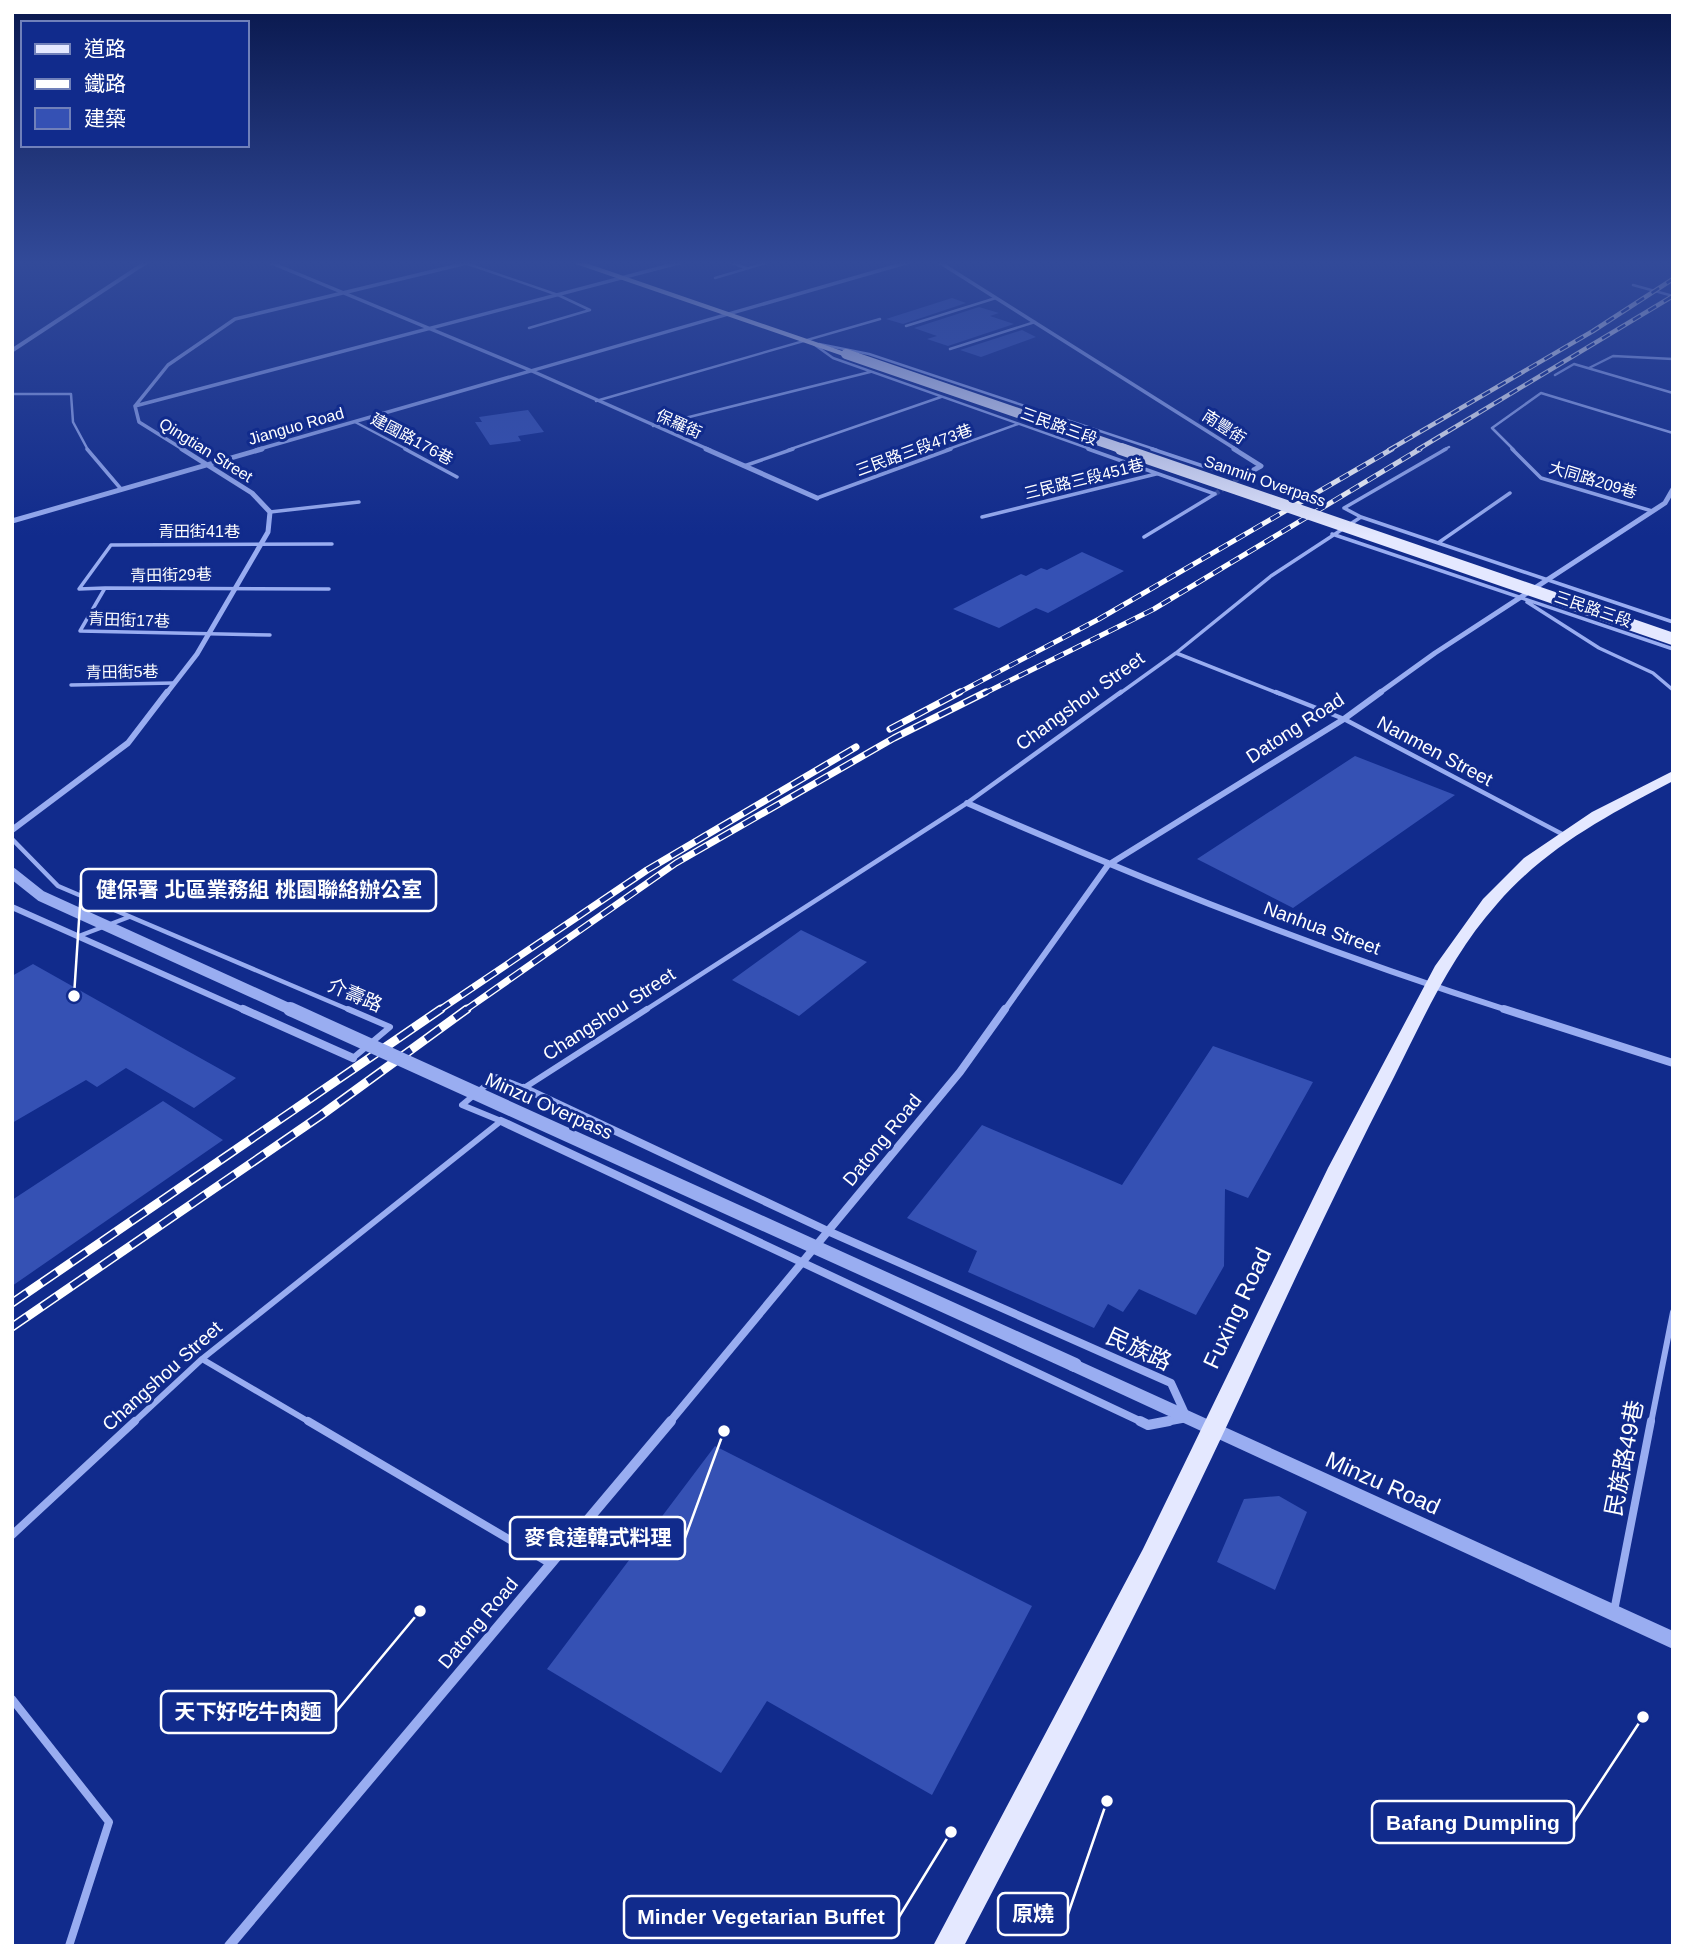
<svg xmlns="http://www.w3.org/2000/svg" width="1685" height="1958" font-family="Helvetica,'Noto Sans TC',sans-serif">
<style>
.building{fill:#3551b4}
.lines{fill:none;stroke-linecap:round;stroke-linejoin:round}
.minor-tunnel{stroke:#354b9d;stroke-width:5;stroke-dasharray:5 2.5;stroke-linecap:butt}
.service-far4{stroke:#99adf1;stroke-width:2.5}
.service-far3{stroke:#99adf1;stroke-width:3.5}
.service-far2{stroke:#99adf1;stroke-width:4.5}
.service-far1{stroke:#99adf1;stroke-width:6}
.service{stroke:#99adf1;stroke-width:8}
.minor-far4{stroke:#99adf1;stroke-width:3.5}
.minor-far3{stroke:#99adf1;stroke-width:5}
.minor-far2{stroke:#99adf1;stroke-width:6}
.minor-far1{stroke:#99adf1;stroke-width:8}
.minor{stroke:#99adf1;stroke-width:10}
.tertiary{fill:#99adf1;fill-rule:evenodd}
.primary{fill:#e4e8ff;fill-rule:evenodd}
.rail-far3-casing{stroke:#fff;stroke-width:4.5}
.rail-far2-casing{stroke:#fff;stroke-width:5}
.rail-far1-casing{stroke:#fff;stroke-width:7}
.rail-casing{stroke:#fff;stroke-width:9}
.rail-far3{stroke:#112b8c;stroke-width:2.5;stroke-dasharray:9;stroke-linecap:butt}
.rail-far2{stroke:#112b8c;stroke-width:3.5;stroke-dasharray:10;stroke-linecap:butt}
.rail-far1{stroke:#112b8c;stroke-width:4.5;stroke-dasharray:14;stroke-linecap:butt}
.rail{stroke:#112b8c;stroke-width:6;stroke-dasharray:18;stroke-linecap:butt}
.tertiary-bridge-far1{stroke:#99adf1;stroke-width:11}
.tertiary-bridge{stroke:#99adf1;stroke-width:14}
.primary-bridge-far1{stroke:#e4e8ff;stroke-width:10}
.primary-bridge{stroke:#e4e8ff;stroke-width:12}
.labels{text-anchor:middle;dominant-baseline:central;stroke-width:6;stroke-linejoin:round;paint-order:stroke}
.far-street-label{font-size:16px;fill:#fff;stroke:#112b8c}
.street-label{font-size:19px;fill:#fff;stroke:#112b8c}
.near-street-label{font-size:23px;fill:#fff;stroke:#112b8c}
.leader{fill:none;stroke:#fff;stroke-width:2.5}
.callout-dot{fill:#fff;stroke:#112b8c;stroke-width:2.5}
.callout{fill:#112b8c;stroke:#fff;stroke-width:2.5}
.callout-label{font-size:21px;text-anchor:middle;font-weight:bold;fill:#fff}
</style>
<rect width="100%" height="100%" fill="#112b8c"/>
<!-- building -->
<path class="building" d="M952,298L966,303L903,324L886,319Z
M979,307L999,313L990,316L1014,324L948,346L927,339L937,336L914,328Z
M1022,330L1036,337L981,357L960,350Z
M528,410L544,432L518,436L521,441L490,445L475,422H482L479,417Z
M1082,552L1124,571L1048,613L1036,608L999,628L953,609L1021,574L1026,576L1041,568L1047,570Z
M1355,756L1455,795L1293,908L1197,859Z
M801,930L867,962L799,1016L732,980Z
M33,964L168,1040L236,1078L194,1108L126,1068L97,1087L86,1080L12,1123V976Z
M1213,1046L1313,1082L1248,1198L1225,1189L1224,1266L1196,1315L1139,1289L1123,1312L1108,1304L1094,1328L968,1272L977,1251L907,1218L982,1125L1122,1185Z
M163,1101L223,1140L12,1286V1200Z
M715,1446L1032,1606L932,1795L767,1701L721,1773L547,1669Z
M1279,1496L1307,1512L1275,1590L1217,1562L1244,1499Z"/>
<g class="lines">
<!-- minor-tunnel -->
<path class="minor-tunnel" d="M1215,494L1239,478"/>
<!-- service-far4 -->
<path class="service-far4" d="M729,262L746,268
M465,263L558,295L590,310L529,328
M715,278L769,262
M1633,285L1673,296
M906,326L996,298
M812,343L833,358L1093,450
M819,344L869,354L1157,450
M950,349L1035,322
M1589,368L1613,356L1673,359
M1555,375L1574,364L1673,393
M12,394H71L73,422L88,450
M596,401L880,319
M355,422L408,450
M653,426L870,372
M788,450L941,397
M946,450L1018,424
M1443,450L1449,447
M1514,450L1492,428L1541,393L1673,433"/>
<!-- service-far3 -->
<path class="service-far3" d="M87,449L121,489
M405,449L457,477
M1088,449L1215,494
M1152,449L1239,478
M1446,449L1344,508L1361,517L1673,622
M1512,449L1541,478L1652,511
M744,466L793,449
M817,498L951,449
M270,512L359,502
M982,517L1156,474
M1332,534L1673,649
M1144,537L1215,494
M1438,543L1510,493
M105,588L329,589
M1527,602L1599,648L1653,673L1673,690
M270,635L80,631L105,588L79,589L111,545L332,544
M1176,653L1280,694
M71,685L174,683
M1119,694L1176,653L1271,576L1361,517"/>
<!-- service-far2 -->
<path class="service-far2" d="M1276,692L1344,719L1562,834
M12,839L58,886L352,1011
M79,936L129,917
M644,1011L967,803L1121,692"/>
<!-- service-far1 -->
<path class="service-far1" d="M348,1009L390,1027L353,1058
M202,1359L311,1423
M133,1423L202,1359L501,1121L462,1105L496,1077L524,1088L647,1009
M1651,1423L1673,1312"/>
<!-- service -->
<path class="service" d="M308,1421L551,1564
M12,1535L135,1421
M1614,1611L1651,1421
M12,1699L109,1822L69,1946"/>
<!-- minor-far4 -->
<path class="minor-far4" d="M269,262L532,371L710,450
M939,262L1237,450
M135,406L682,262
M184,450L139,422L135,406L168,365L235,319L471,262
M256,450L909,262"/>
<!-- minor-far3 -->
<path class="minor-far3" d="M706,449L817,498
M1234,449L1261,466L1239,478
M12,521L262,449
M166,694L197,654L268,532L270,512L252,493L182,449
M1378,694L1435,653L1665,503L1673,489"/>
<!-- minor-far2 -->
<path class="minor-far2" d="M967,803C1144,881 1325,952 1510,1011
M12,830L128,743L167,692
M12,907L246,1011
M1004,1011L1108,865L1344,719L1381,692"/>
<!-- minor-far1 -->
<path class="minor-far1" d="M243,1009L353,1058
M1504,1009L1673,1063
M524,1088L830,1232L1171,1383L1187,1418L1160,1423
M501,1121L1144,1423
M669,1423L960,1072L1005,1009"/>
<!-- minor -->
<path class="minor" d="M1140,1421L1148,1425L1169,1421
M229,1946L671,1421"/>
<!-- tertiary -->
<path class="tertiary" d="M143,262H150L12,353V348Z
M1075,1359L1673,1631V1649L1069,1370L1067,1365L1069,1360Z"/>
<!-- primary -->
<path class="primary" d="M570,262H583L851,354L843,356Z
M1673,771V781C1608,815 1545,848 1497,904C1452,954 1424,1017 1394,1077C1341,1180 1291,1286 1243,1391C1156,1579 1060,1762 964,1946H933L1143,1549L1328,1168L1435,966L1483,899L1524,858L1592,812Z"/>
<defs>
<path id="rail-far3" d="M1389,450L1593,331L1673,279
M1417,450L1673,296"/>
<path id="rail-far2" d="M956,694L1099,619L1392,449
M983,694L1154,609L1420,449"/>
<path id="rail-far1" d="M890,729L960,692
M438,1011L647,870L856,747
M464,1011L676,863L894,738L986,692"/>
<path id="rail" d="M12,1303L441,1009
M12,1327L320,1116L467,1009"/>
</defs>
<!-- rail-far3 casing -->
<use href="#rail-far3" class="rail-far3-casing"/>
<!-- rail-far2 casing -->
<use href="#rail-far2" class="rail-far2-casing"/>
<!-- rail-far1 casing -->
<use href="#rail-far1" class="rail-far1-casing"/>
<!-- rail casing -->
<use href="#rail" class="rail-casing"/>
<!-- rail-far3 -->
<use href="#rail-far3" class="rail-far3"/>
<!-- rail-far2 -->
<use href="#rail-far2" class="rail-far2"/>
<!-- rail-far1 -->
<use href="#rail-far1" class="rail-far1"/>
<!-- rail -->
<use href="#rail" class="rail"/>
<!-- tertiary-bridge-far1 -->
<path class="tertiary-bridge-far1" d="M12,873L41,896L294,1011"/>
<!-- tertiary-bridge -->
<path class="tertiary-bridge" d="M290,1009L1075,1365"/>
<!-- primary-bridge-far1 -->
<path class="primary-bridge-far1" d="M846,354L1126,450"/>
<!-- primary-bridge -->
<path class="primary-bridge" d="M1121,449L1673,639"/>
</g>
<!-- sky -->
<linearGradient id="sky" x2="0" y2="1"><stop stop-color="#09184d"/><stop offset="0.49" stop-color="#324a99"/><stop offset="1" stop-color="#324a99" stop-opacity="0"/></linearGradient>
<rect width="1685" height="536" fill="url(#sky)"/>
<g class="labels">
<!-- far-street labels -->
<g class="far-street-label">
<text transform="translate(679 424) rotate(24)">保羅街</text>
<text transform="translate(296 426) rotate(-16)">Jianguo Road</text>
<text transform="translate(1059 426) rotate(20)">三民路三段</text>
<text transform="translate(1224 427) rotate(33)">南豐街</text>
<text transform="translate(412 439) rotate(28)">建國路176巷</text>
<text transform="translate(206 450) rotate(32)">Qingtian Street</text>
<text transform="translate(914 450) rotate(-20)">三民路三段473巷</text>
<text transform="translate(1084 479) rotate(-14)">三民路三段451巷</text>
<text transform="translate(1593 480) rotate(17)">大同路209巷</text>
<text transform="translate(1265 481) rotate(19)">Sanmin Overpass</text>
<text x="199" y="531">青田街41巷</text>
<text transform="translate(171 575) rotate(-1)">青田街29巷</text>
<text transform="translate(1593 609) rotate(19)">三民路三段</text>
<text transform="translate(129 620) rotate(2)">青田街17巷</text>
<text transform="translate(122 672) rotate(-1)">青田街5巷</text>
</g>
<!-- street labels -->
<g class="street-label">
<text transform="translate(1080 701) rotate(-36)">Changshou Street</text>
<text transform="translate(1295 728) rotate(-33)">Datong Road</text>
<text transform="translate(1435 751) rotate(28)">Nanmen Street</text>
<text transform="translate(1322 928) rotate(20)">Nanhua Street</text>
<text transform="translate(355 995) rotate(23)">介壽路</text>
<text transform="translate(609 1014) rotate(-33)">Changshou Street</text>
<text transform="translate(549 1106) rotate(24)">Minzu Overpass</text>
<text transform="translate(882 1140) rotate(-51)">Datong Road</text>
<text transform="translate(162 1376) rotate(-42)">Changshou Street</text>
<text transform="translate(478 1623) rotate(-50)">Datong Road</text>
</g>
<!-- near-street labels -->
<g class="near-street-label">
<text transform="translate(1237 1308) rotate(-65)">Fuxing Road</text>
<text transform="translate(1139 1349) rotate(25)">民族路</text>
<text transform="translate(1624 1458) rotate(-79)">民族路49巷</text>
<text transform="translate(1383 1483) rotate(24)">Minzu Road</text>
</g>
</g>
<!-- callouts -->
<path class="leader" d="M74 996L81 890M724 1431L685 1538M420 1611L336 1712M1643 1717L1574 1822M1107 1801L1068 1914M951 1832L899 1917"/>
<g class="callout-dot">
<circle cx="74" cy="996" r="7"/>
<circle cx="724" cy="1431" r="7"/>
<circle cx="420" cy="1611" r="7"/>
<circle cx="1643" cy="1717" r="7"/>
<circle cx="1107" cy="1801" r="7"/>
<circle cx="951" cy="1832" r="7"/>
</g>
<g class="callout">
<rect x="81" y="869" width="355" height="42" rx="7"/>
<rect x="510" y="1517" width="175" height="42" rx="7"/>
<rect x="161" y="1691" width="175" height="42" rx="7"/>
<rect x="1372" y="1801" width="202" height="42" rx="7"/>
<rect x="998" y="1893" width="70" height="42" rx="7"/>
<rect x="624" y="1896" width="275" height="42" rx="7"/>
</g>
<g class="callout-label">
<text x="259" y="897">健保署 北區業務組 桃園聯絡辦公室</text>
<text x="598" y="1545">麥食達韓式料理</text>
<text x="248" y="1719">天下好吃牛肉麵</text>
<text x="1473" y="1830">Bafang Dumpling</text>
<text x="1033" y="1921">原燒</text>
<text x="761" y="1924">Minder Vegetarian Buffet</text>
</g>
<!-- border -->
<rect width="1685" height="1958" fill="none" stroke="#ffffff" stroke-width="28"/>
<!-- legend -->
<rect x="21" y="21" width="228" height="126" fill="#112b8c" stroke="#7080ba" stroke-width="2"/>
<rect x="35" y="44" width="35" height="10" fill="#e4e8ff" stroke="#7080ba" stroke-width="2"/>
<text x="84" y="56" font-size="21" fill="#ffffff">道路</text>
<rect x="35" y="79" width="35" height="10" fill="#ffffff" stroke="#7080ba" stroke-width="2"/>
<text x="84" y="91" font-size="21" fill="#ffffff">鐵路</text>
<rect x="35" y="108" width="35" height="21" fill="#3551b4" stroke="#7080ba" stroke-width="2"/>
<text x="84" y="126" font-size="21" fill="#ffffff">建築</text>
</svg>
